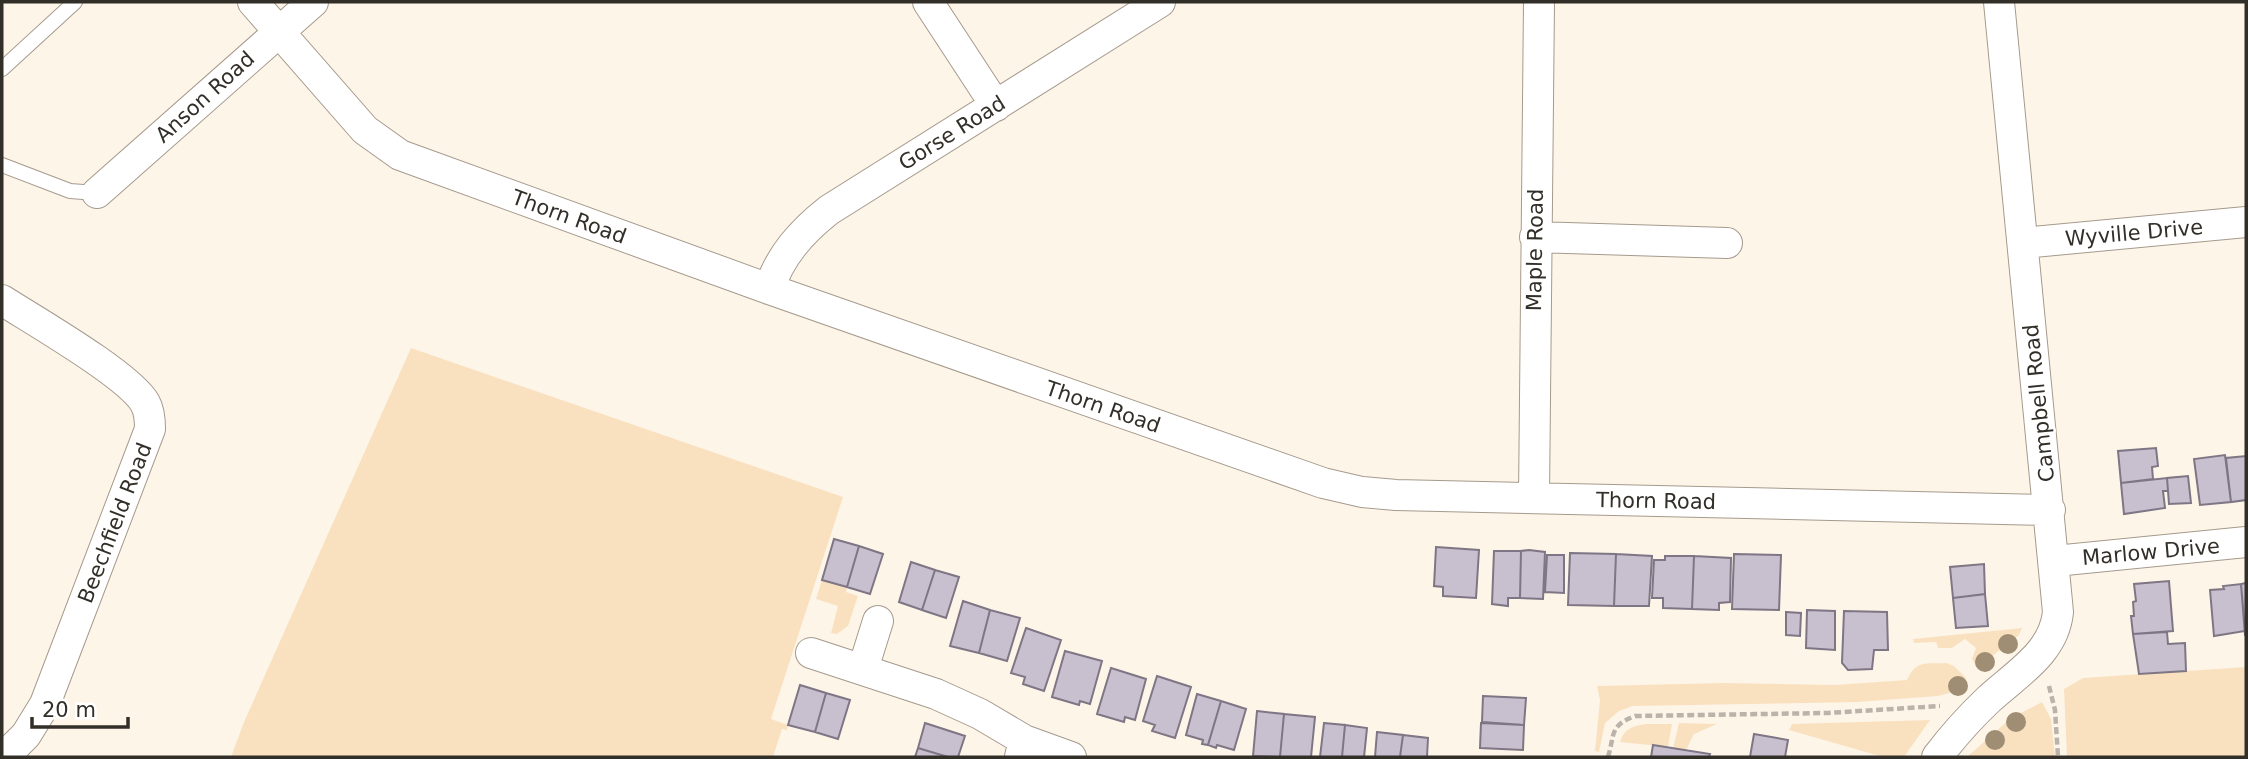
<svg xmlns="http://www.w3.org/2000/svg" width="2248" height="759" font-family="'DejaVu Sans',sans-serif">
<style>
.green{fill:#f9e1c0}
.building{fill:#c9c0cf;stroke:#7e7684;stroke-width:2}
.lines{fill:none;stroke-linecap:round;stroke-linejoin:round}
.lane-casing{stroke:#a59a8c;stroke-width:16}
.street-casing{stroke:#a59a8c;stroke-width:32}
.path{stroke:#bab3a9;stroke-width:4.5;stroke-dasharray:7 3.5;stroke-linecap:butt}
.lane{stroke:#fff;stroke-width:14}
.street{stroke:#fff;stroke-width:30}
.tree{fill:#9f8e73}
.labels{text-anchor:middle;dominant-baseline:central;stroke-width:5;stroke-linejoin:round;paint-order:stroke}
.street-label{font-size:21px;fill:#322e28;stroke:#fff}
</style>
<rect width="100%" height="100%" fill="#fef5e9"/>
<!-- green -->
<path class="green" d="M411,348L843,497L771,719L788,725L787,730L782,729L773,757H231L244,722Z
M822,580L847,587L846,592L858,596L848,626L837,634L831,633L838,606L816,599Z
M2022,628L2019,635L1977,668L1972,659L1976,648L1965,639L1952,648H1938L1936,642L1914,643L1913,639Z
M1946,663L1954,666L1966,678L1949,693L1938,696L1858,702L1633,706L1619,711L1605,723L1599,752L1595,751L1600,700L1597,686L1724,683L1835,685L1907,680C1916,660 1925,664 1946,663Z
M2246,667V757H2067L2064,689L2083,678Z
M2042,702L2051,719L2055,757H1967L2011,718Z
M1930,720L1904,757H1883L1789,730L1792,724Z
M1679,723L1717,724L1694,734L1686,750L1673,748Z
M1646,724H1672L1668,747L1620,742C1624,729 1632,726 1646,724Z"/>
<!-- building -->
<path class="building" d="M2156,448L2158,466L2152,467L2153,479L2121,483L2118,451Z
M2225,455L2231,502L2200,505L2194,459Z
M2246,456V500L2231,502L2226,458Z
M2188,476L2191,503L2169,504L2167,478Z
M2167,478L2168,491H2163L2165,508L2124,514L2121,483Z
M834,539L859,546L847,587L822,580Z
M859,546L883,554L870,594L847,587Z
M1436,547L1479,550L1476,598L1443,596V587L1434,586Z
M1529,550L1545,552L1543,599L1520,598L1521,551Z
M1494,551H1521L1520,598H1508V606L1492,604Z
M1570,553L1616,554L1614,606L1568,605Z
M1616,554L1652,556L1649,606H1614Z
M1734,554L1781,555L1779,610L1732,609Z
M1547,555H1564V593L1545,592Z
M1665,556H1694L1692,609L1663,608V598H1652L1654,560H1665Z
M1694,556L1731,558L1730,602L1719,603V610L1692,609Z
M911,562L935,570L922,610L899,602Z
M1984,564L1985,594L1953,598L1950,567Z
M935,570L959,577L946,618L922,610Z
M2169,581L2173,631L2133,634L2131,616H2134L2133,602L2136,601L2134,584Z
M2246,583V635H2245L2241,584Z
M2241,584L2245,631L2214,636L2210,590L2224,589L2223,586Z
M1985,594L1988,626L1956,628L1953,598Z
M963,601L990,610L979,653L950,646Z
M990,610L1020,618L1007,661L979,653Z
M1807,610L1835,611V650L1806,648Z
M1844,611L1887,612L1888,650H1874L1872,669L1848,670L1842,663Z
M1786,612L1801,613L1800,636L1786,635Z
M1026,628L1061,640L1044,691L1023,684L1025,677L1011,673Z
M2167,632L2168,644L2185,643L2186,671L2139,674L2133,634Z
M1065,651L1102,661L1090,704L1080,701L1079,705L1052,697Z
M1111,668L1146,679L1135,720L1125,717L1124,722L1097,714Z
M1157,676L1191,687L1175,738L1152,731L1155,725L1143,721Z
M800,685L826,693L815,732L788,725Z
M826,693L850,700L838,739L815,732Z
M1197,694L1221,701L1208,745L1202,744L1203,740L1186,735Z
M1483,696L1526,698L1524,725L1482,722Z
M1221,701L1246,709L1234,750L1217,745L1216,748L1208,745Z
M1257,711L1284,714L1280,757L1253,756Z
M1284,714L1315,717L1311,757H1280Z
M925,723L965,736L958,757H948L918,748Z
M1324,723L1345,725L1342,757H1320Z
M1481,723L1524,725L1523,750L1480,748Z
M1345,725L1367,728L1364,757H1342Z
M1377,732L1403,735L1400,757H1375Z
M1754,734L1788,740L1785,757H1750Z
M1403,735L1428,738L1427,757H1400Z
M1653,745L1710,754L1709,757H1651Z
M918,748L948,757H915Z"/>
<g class="lines">
<defs>
<path id="lane" d="M2,69L75,2
M2,165L70,191L97,193"/>
<path id="street" d="M253,2L365,130L400,155L769,289L1323,483L1362,492L1396,495L2050,510
M928,2L996,106
M97,193L313,2
M1535,237L1727,243
M2023,243L2246,222
M769,289C780,256 801,232 829,210L1160,2
M2,300C33,320 129,375 145,403C149,410 150,421 150,429L45,704L26,735L4,757
M1534,498L1539,2
M2055,561L2246,542
M811,653L936,694L980,714L1024,740
M863,669L878,621
M1020,757L1024,740L1071,757
M1937,757C1953,736 1969,718 1988,700C2016,674 2054,653 2058,612L1999,2"/>
</defs>
<!-- lane casing -->
<use href="#lane" class="lane-casing"/>
<!-- street casing -->
<use href="#street" class="street-casing"/>
<!-- path -->
<path class="path" d="M2049,686L2055,710L2058,757
M1608,757C1615,734 1609,726 1635,716L1828,713L1940,706"/>
<!-- lane -->
<use href="#lane" class="lane"/>
<!-- street -->
<use href="#street" class="street"/>
</g>
<!-- trees -->
<g class="tree">
<circle cx="2008" cy="644" r="10"/>
<circle cx="1985" cy="662" r="10"/>
<circle cx="1958" cy="686" r="10"/>
<circle cx="2016" cy="722" r="10"/>
<circle cx="1995" cy="740" r="10"/>
</g>
<g class="labels">
<!-- street labels -->
<g class="street-label">
<text transform="translate(205 97) rotate(-42)">Anson Road</text>
<text transform="translate(952 133) rotate(-32)">Gorse Road</text>
<text transform="translate(569 217) rotate(20)">Thorn Road</text>
<text transform="translate(2134 233) rotate(-5)">Wyville Drive</text>
<text transform="translate(1535 250) rotate(-89)">Maple Road</text>
<text transform="translate(2039 403) rotate(-96)">Campbell Road</text>
<text transform="translate(1103 407) rotate(19)">Thorn Road</text>
<text transform="translate(1656 501) rotate(1)">Thorn Road</text>
<text transform="translate(115 523) rotate(-69)">Beechfield Road</text>
<text transform="translate(2151 552) rotate(-5)">Marlow Drive</text>
</g>
</g>
<!-- border -->
<rect width="2248" height="759" fill="none" stroke="#322e28" stroke-width="7"/>
<!-- scale -->
<path d="M32 717v10h96v-10" fill="none" stroke="#322e28" stroke-width="3.5"/>
<text x="42" y="717" font-size="21" fill="#322e28" stroke="#ffffff" stroke-width="5" paint-order="stroke">20 m</text>
</svg>
